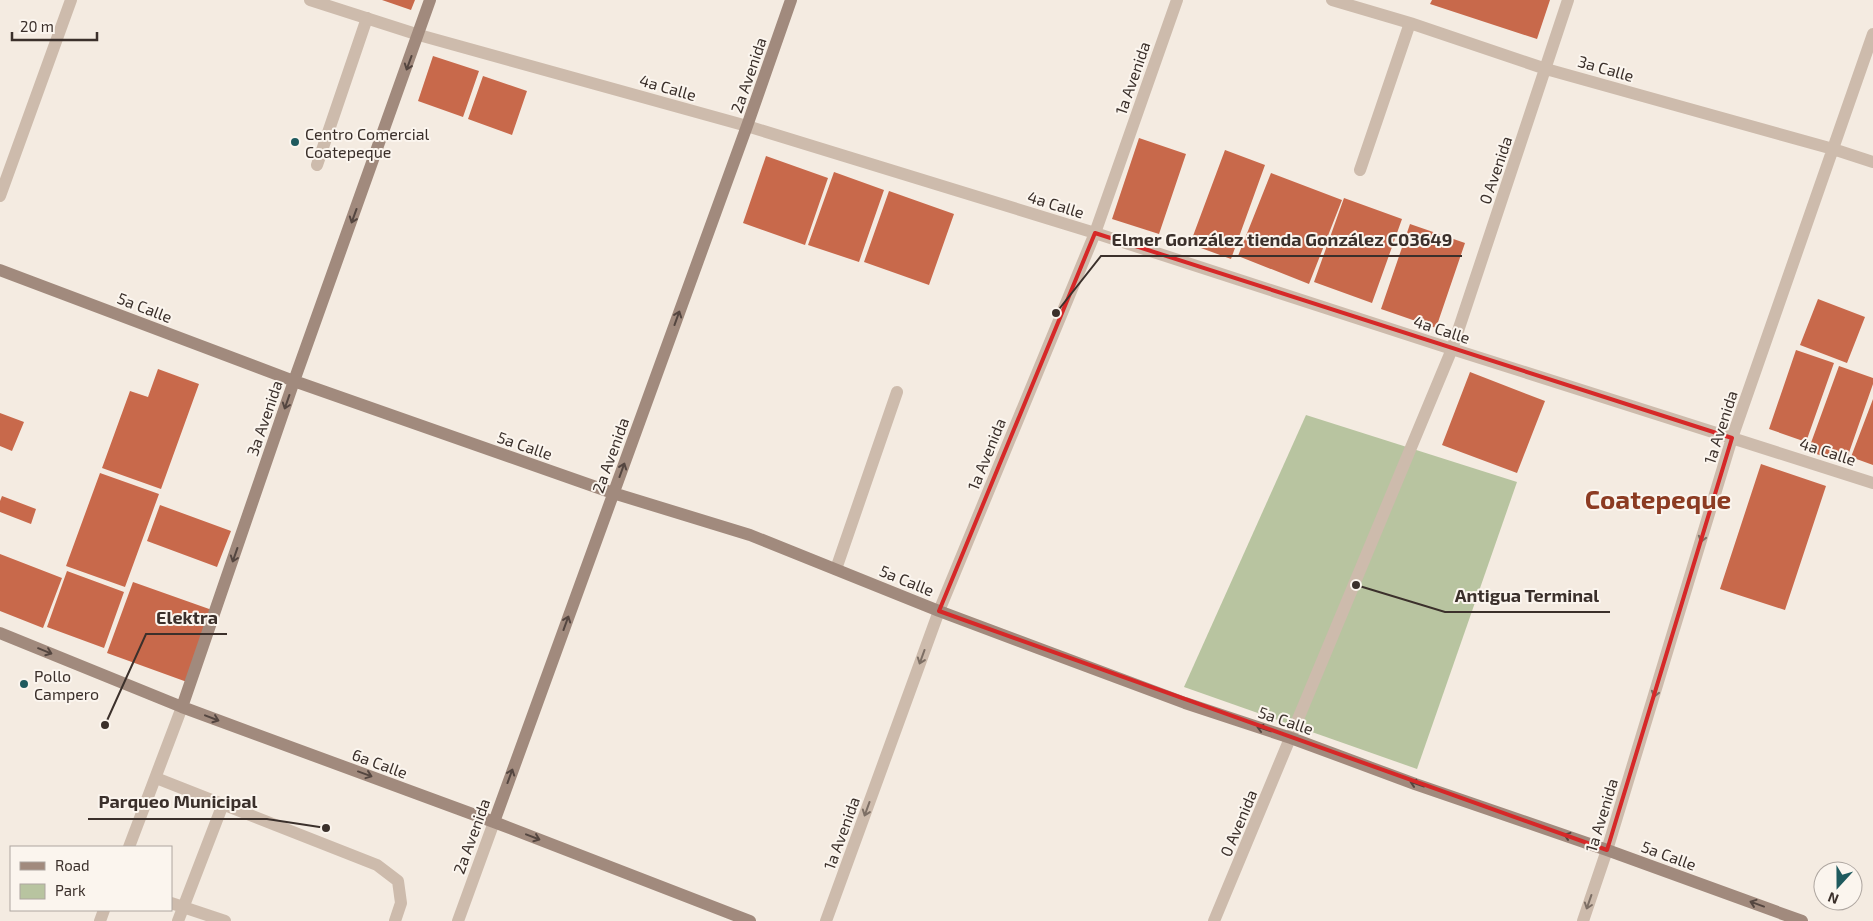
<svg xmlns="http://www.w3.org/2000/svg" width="1873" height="921" font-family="'Exo 2',sans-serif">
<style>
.green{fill:#b8c4a0}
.building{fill:#c8694b}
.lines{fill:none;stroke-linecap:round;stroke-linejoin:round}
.lane{stroke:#cdbbac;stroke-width:12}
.street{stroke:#cdbbac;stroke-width:12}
.secondary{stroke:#a18a7d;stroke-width:12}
.oneway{stroke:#544640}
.oneway2{stroke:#7d6f65}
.marked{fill:none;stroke:#d62828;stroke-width:4;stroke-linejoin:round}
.poi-dot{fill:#1f5a5e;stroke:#fbf5ee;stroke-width:2}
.labels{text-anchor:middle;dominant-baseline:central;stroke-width:4;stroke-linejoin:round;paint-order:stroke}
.street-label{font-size:16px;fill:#3b302b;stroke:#fbf5ee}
.poi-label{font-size:16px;fill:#3b302b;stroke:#fbf5ee;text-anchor:start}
.town-label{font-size:26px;font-weight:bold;fill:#8c3b22;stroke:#fbf5ee}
.leader{fill:none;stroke:#3b302b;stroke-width:2}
.callout-dot{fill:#3b302b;stroke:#fbf5ee;stroke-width:2}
.callout-label{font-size:18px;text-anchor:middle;font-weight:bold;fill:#3b302b;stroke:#fbf5ee;stroke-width:4;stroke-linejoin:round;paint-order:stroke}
</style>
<rect width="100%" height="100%" fill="#f4ebe1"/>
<!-- green -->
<path class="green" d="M1306,415L1517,482L1417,769L1184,687Z"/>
<!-- building -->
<path class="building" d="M382,0H415L411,10Z
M1432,0H1550L1537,39L1430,4Z
M433,56L479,71L463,117L418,101Z
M483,76L527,91L512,135L468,119Z
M1139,138L1186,154L1159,234L1112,219Z
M1225,150L1265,165L1231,259L1190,244Z
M766,156L828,178L805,245L743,223Z
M834,172L884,190L859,262L808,245Z
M1271,173L1342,200L1309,284L1238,256Z
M889,191L954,214L929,285L864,262Z
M1344,198L1402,219L1372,303L1314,282Z
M1410,224L1465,243L1436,328L1381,309Z
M1818,299L1865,317L1847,363L1800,345Z
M1796,350L1834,363L1806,442L1769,429Z
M1839,366L1873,378V384L1845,464L1808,451Z
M158,369L199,384L161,489L102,468L130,391L148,397Z
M1470,372L1545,401L1517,473L1442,445Z
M1873,399V465L1851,457Z
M0,413L24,422L12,451L0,446Z
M1761,464L1826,486L1785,610L1720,589Z
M100,473L159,494L125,587L66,566Z
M2,496L36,509L31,524L0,512V501Z
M160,505L231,531L217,567L147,541Z
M0,554L62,578L43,628L0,611Z
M67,571L124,592L104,648L47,627Z
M133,582L212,610L187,682L107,653Z"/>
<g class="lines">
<!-- lane -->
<path class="lane" d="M317,165L367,18
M156,778L377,865L398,881L401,903L395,921
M171,903L225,921
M178,921L223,804"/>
<!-- street -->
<path class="street" d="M310,0L419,35L747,126L1095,233L1452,349L1873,483
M1332,0L1410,23L1546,69L1833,149L1873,162
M1360,170L1410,23
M0,196L71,0
M836,569L897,392
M129,847L182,707
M100,921L104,910
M458,921L494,822
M826,921L939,611L1095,233L1177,0
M1214,921L1452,349L1568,0
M1583,921L1607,850L1732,438L1873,34"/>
<!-- secondary -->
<path class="secondary" d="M0,270L294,381L613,493L750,535L939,611L1185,703L1291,738L1415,784L1607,850L1802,921
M0,633L182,707L494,822L750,921
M182,707L294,381L430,0
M494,822L747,126L791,0"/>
</g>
<!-- one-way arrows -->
<defs><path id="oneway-shaft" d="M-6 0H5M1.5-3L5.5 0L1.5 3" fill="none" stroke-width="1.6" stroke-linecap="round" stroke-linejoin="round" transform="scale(1.25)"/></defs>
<g class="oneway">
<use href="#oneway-shaft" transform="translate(409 63) rotate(110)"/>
<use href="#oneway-shaft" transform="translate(354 216) rotate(110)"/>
<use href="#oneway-shaft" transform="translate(677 318) rotate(-70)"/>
<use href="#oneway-shaft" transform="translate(287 402) rotate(109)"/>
<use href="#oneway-shaft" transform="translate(622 470) rotate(-70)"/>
<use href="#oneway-shaft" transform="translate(235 555) rotate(109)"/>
<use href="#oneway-shaft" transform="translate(566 623) rotate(-70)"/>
<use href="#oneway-shaft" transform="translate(45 651) rotate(22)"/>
<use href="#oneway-shaft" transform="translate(212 718) rotate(21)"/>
<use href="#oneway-shaft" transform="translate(1264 729) rotate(-162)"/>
<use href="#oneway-shaft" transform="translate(365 774) rotate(20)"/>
<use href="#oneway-shaft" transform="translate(510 776) rotate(-70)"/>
<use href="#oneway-shaft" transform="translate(1417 784) rotate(-161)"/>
<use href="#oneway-shaft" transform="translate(533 837) rotate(21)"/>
<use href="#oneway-shaft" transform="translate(1571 837) rotate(-161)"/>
<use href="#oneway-shaft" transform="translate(1757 904) rotate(-160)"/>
</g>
<g class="oneway2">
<use href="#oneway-shaft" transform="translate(1703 535) rotate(107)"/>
<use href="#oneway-shaft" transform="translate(922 657) rotate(110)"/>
<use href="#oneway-shaft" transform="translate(1656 690) rotate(107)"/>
<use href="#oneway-shaft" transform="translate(867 809) rotate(110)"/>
<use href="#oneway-shaft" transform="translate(1589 902) rotate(109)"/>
</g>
<!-- marked area -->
<path class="marked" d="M1095,233L1732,438L1607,850L939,611Z"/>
<!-- markers -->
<g class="poi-dot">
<circle cx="295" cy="142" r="5"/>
<circle cx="24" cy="684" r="5"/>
</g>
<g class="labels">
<!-- street labels -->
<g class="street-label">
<text transform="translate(1606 68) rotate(16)">3a Calle</text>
<text transform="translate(748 75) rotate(-71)">2a Avenida</text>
<text transform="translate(1132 78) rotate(-71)">1a Avenida</text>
<text transform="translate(668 87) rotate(16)">4a Calle</text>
<text transform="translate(1495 170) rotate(-71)">0 Avenida</text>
<text transform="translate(1056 204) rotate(17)">4a Calle</text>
<text transform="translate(145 307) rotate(21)">5a Calle</text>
<text transform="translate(1442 329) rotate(18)">4a Calle</text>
<text transform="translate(264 418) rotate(-71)">3a Avenida</text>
<text transform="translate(1720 427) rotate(-72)">1a Avenida</text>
<text transform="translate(525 445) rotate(19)">5a Calle</text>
<text transform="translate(1828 451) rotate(18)">4a Calle</text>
<text transform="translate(986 454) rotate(-68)">1a Avenida</text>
<text transform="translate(610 455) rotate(-70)">2a Avenida</text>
<text transform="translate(907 580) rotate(22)">5a Calle</text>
<text transform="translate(1286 720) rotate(19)">5a Calle</text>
<text transform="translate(380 763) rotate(20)">6a Calle</text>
<text transform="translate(1601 815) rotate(-73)">1a Avenida</text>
<text transform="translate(1238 823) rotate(-67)">0 Avenida</text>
<text transform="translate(841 833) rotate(-70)">1a Avenida</text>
<text transform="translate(471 836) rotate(-70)">2a Avenida</text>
<text transform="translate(1669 855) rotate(20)">5a Calle</text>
</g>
<!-- poi labels -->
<g class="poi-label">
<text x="305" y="133">Centro Comercial<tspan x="305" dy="18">Coatepeque</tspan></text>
<text x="34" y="675">Pollo<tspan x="34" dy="18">Campero</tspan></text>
</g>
<!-- town labels -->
<g class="town-label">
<text x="1658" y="498">Coatepeque</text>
</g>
</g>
<!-- callouts -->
<path class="leader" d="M1056 313L1101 256H1462M1356 585L1445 612H1610M105 725L146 634H227M326 828L267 819H88"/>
<g class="callout-dot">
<circle cx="1056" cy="313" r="5"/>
<circle cx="1356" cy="585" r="5"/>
<circle cx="105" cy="725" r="5"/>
<circle cx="326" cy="828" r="5"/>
</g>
<g class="callout-label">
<text x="1282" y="246">Elmer González tienda González C03649</text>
<text x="1527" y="602">Antigua Terminal</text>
<text x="187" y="624">Elektra</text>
<text x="178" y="808">Parqueo Municipal</text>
</g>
<!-- legend -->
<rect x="10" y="846" width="162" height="65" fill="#fbf5ee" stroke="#aea6a0"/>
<rect x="20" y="862" width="25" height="8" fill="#a18a7d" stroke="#aea6a0"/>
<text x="55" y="871" font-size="15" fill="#3b302b">Road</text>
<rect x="20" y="884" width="25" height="15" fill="#b8c4a0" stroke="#aea6a0"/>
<text x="55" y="896" font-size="15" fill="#3b302b">Park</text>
<!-- north arrow -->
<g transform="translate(1838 886) rotate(201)"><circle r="24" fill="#fbf5ee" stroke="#aea6a0"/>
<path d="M0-4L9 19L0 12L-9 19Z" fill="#1f5a5e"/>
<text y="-8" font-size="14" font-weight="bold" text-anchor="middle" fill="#3b302b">N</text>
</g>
<!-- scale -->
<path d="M12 32v8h85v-8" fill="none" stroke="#3b302b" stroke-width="2.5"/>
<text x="20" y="32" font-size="15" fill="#3b302b" stroke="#fbf5ee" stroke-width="4" paint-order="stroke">20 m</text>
</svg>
